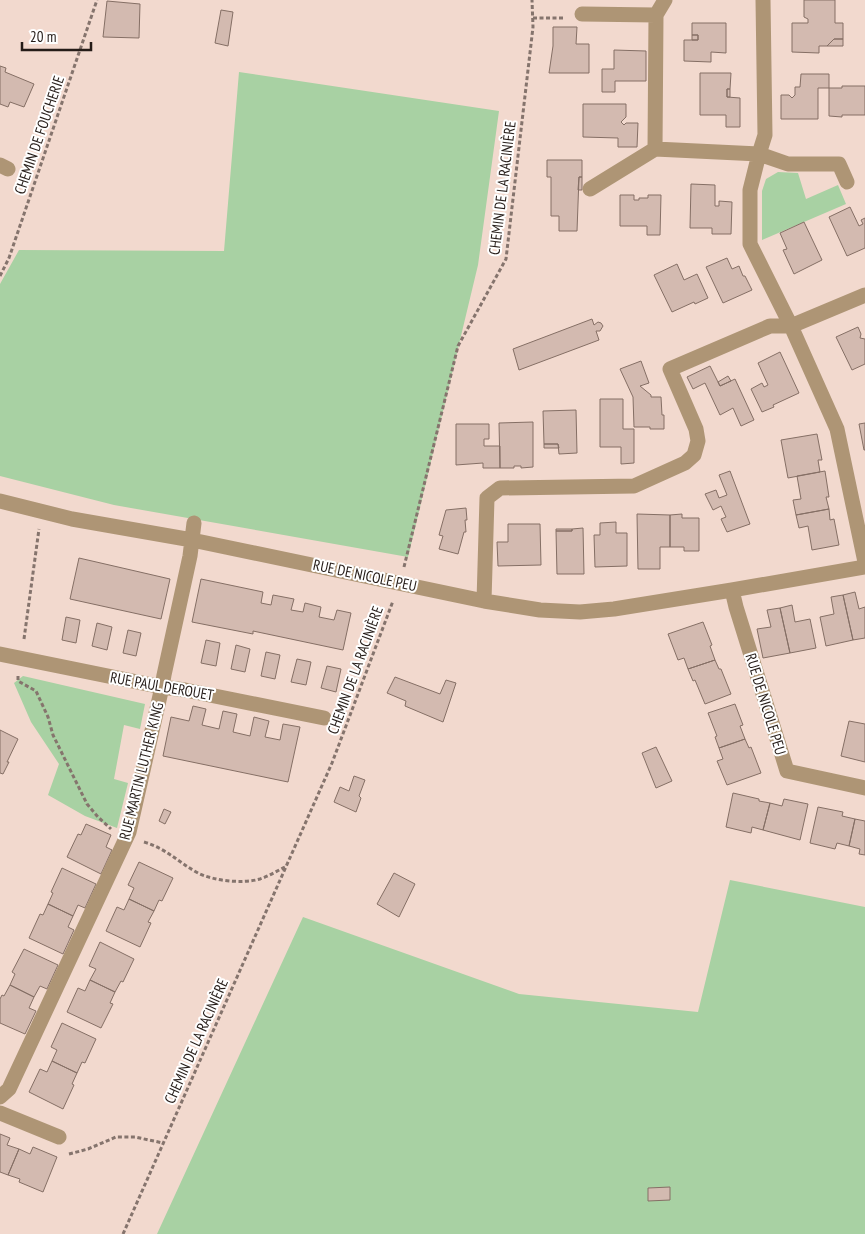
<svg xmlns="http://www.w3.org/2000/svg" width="865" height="1234" font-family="'PT Sans Narrow',sans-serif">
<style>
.green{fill:#a8d1a3}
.building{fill:#d3bab0;stroke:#856f65}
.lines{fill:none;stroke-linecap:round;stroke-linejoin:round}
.path{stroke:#85746d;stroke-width:3;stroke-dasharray:4 2.5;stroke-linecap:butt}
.minor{stroke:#ae9575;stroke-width:15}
.labels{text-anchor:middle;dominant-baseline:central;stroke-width:4;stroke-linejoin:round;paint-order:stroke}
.street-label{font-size:15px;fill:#251c18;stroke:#fff}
</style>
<rect width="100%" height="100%" fill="#f2d9ce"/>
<!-- green -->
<path class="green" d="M239,72L499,111L478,265L408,557L114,505L0,476V284L19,250L224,251Z
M778,172L798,173L806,199L838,185L846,204L762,240V191L766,179Z
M23,676L145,704L140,729L124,725L114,779L128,783L117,828L85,816L48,795L59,764L31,722L14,683Z
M730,880L865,907V1234H157L303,917L519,994L698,1012Z"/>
<!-- building -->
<path class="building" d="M804,0H835V23H843V39H834L827,46H819V53L792,52V23H808V19L804,17Z
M107,1L140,4L139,38L103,37Z
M221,10L233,12L228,46L215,43Z
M692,23H726V53L711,52V62L684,61V40H698V35H692Z
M553,27H577L576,44H589V73H549L553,46Z
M692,35H698V40H692Z
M834,39H843V46H827Z
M614,50L646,51V81H615V92H602V69H614Z
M0,66L6,68L5,72L34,84L24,107L10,102L8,107L0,104Z
M700,73H731L730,89H727V97L740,98V127H726V115H700Z
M801,74H829V88H818V119H781V95H789L792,98L795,95V87H800Z
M842,86H865V115H842V117L829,116V88H842Z
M727,89H730V97H727Z
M583,104H626V117L621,122L624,125L626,123H638L637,147H618V138L583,137Z
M547,160H582V177H579L577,231H559V216H551V177H547Z
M579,177H582V190H578Z
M691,184L715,185V206H719V201L732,202L731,234H712V228H690Z
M620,195H634V200H639V198H648V195H661L660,235H647V226H620Z
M850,207L859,226L863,224L861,220L865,218V248L847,256L829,217Z
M804,222L822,260L794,274L783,250L787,249L780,233Z
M727,258L732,269L739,266L743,276H745L752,290L723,303L706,267Z
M677,264L684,280L697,274L708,298L695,304L694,302L672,312L654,275Z
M592,319L594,325L598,322L601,323L603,326L600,331H596L599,340L519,370L513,349Z
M858,327L861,334L860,338L865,339V364L852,370L836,337Z
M780,352L799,393L773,405L774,407L762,412L751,389L762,383L764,387L768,385L758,363Z
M641,361L649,383L640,386L651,395V397H661L662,415H664V429H650V427H634L633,397L620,369Z
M710,366L720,386L735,379L754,420L741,426L733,408L720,415L705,383L693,389L687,377Z
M728,376L731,381L720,386L718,382Z
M600,399H623V429H634V463L621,464V447H600Z
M576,410L577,453L559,454L558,444H544L543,411Z
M533,422V467L521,468V466H514V468H500L499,423Z
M865,423V450H864L859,424Z
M456,424H489V439H484V446H500V468H483V463L456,465Z
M817,434L822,460H818L820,472L788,478L781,440Z
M544,444H558L559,448H544Z
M730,471L750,524L727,532L721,519L726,517L721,506L713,510L705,494L716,490L719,498L727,495L719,475Z
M825,471L829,497H826L829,509L796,515L793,500L801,499L797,476Z
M466,508L467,520H465L466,532H464L458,554L439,549L443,536L439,535L446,510Z
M829,509L830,520L834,519L839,545L812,550L808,526L799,528L796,515Z
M637,514L670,515V547H660V569H638Z
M682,514V518H699V551H684V547H670V515Z
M616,522V533H627V566L595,567L594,535H600V523Z
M508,524H540L541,565L498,566L497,542H508Z
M583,528L584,574H557L556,531H572V529Z
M556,529H572V531H556Z
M79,558L170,579L161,619L70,599Z
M201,579L263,592L261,603L271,605L273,595L294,599L291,610L303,612L305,603L321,607L319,617L334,620L337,610L351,613L343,650L253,631V634L192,622Z
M855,592L859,609L865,607V638L853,640L843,595Z
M843,595L853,640L826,646L820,617L834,614L831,597Z
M792,605L795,622L810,619L816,648L790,653L780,608Z
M780,608L790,653L763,658L757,629L771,627L767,610Z
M66,617L80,620L76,643L62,640Z
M703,622L712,645L710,646L715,660L688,669L684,658L678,660L668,634Z
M97,623L112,627L107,650L92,646Z
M128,630L141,633L136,656L123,653Z
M206,640L220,643L216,666L201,663Z
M236,645L250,649L245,672L231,669Z
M266,652L280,655L275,679L261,676Z
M297,659L311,662L306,685L291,682Z
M715,660L719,669H721L731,694L705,704L695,680L693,681L688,669Z
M327,666L341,669L336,692L321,688Z
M395,677L440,694L446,680L456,683L443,722L405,706L406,701L387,693Z
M735,704L743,725L740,726L745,739L719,748L715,737L717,736L708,713Z
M193,706L206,709L202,725L219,729L223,711L237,714L233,732L250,736L254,717L269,721L265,737L280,740L283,724L300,727L288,782L163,756L171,717L189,721Z
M849,721L865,724V762L841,756Z
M0,730L18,739L7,762H9L3,774L0,773Z
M745,739L749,748L751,747L761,773L727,785L717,761L723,759L719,748Z
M656,747L672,781L656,788L642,753Z
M354,776L365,780L359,796L361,798L356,812L334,802L340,787L349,791Z
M733,793L759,799V801L770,803L763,830L752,827L751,833L726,827Z
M784,799L808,804L800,840L763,830L770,803L782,806Z
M818,807L843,812L842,816L855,819L849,846L837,843L835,849L810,843Z
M164,809L171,812L165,824L159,821Z
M855,819L865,821V855L859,854L860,849L849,846Z
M86,824L111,835L106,847L112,850L101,874L67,857L78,834L81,835Z
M139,862L173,878L162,901L159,900L154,911L129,899L134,888L128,885Z
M62,868L96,884L85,908L78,905L73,916L48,904L53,893L51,892Z
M394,873L415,884L399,917L377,904Z
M129,899L154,911L148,922L151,923L140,947L106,931L117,907L124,910Z
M48,904L73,916L68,927L74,930L63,954L29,938L40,914L43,915Z
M100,942L134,959L123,982L121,981L115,992L90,980L96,969L89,966Z
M24,949L58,965L47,989L40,986L34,997L10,985L15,974L12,972Z
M90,980L115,992L110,1003L113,1004L101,1028L67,1012L78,988L85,991Z
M10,985L34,997L29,1008L36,1011L25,1034L0,1023V999L2,995L4,996Z
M62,1023L96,1039L85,1063L82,1062L77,1073L52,1061L57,1050L51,1047Z
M52,1061L77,1073L72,1084L74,1085L63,1109L29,1092L40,1069L47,1072Z
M0,1134L10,1138L7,1145L19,1149L8,1175L0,1172Z
M33,1147L57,1157L43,1192L19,1182L20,1179L8,1175L19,1149L30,1154Z
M670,1187V1200L648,1201V1188Z"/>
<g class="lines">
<!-- path -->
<path class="path" d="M533,18H565
M0,276L9,258L97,0
M404,567L458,346L506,259L533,27L532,0
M24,639L39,529
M18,676V681L36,691L48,717L53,735L87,804L98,817L111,829
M144,842C167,849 178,862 198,873C214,881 243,884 260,879C269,876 277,871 285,867
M69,1154L88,1149L116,1137H135L163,1143
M123,1234L332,763L393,601"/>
<!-- minor -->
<path class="minor" d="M763,0L765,135L759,154L750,190V244L791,326L837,429L865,562
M582,14L656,15L665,0
M656,15L655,149L759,154L788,164H839L847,182
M0,165L8,169
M590,189L655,149
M0,501L72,519L192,540L484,601L540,610L580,612L614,609L732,590L865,567
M732,590L736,607L787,771L865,788
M484,601L487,498L500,488L634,486L685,463L694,455L698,441L696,429L670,369L770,326H791L865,295
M0,654L162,687L185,690L324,718
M0,1097L9,1089L129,832L162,687L164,675L190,556L194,523
M0,1113L59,1137"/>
</g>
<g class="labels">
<!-- street labels -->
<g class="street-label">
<text transform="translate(39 135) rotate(-71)">CHEMIN DE FOUCHERIE</text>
<text transform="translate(502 188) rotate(-83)">CHEMIN DE LA RACINIÈRE</text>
<text transform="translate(365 575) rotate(12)">RUE DE NICOLE PEU</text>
<text transform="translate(355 670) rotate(-70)">CHEMIN DE LA RACINIÈRE</text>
<text transform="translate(162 686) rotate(10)">RUE PAUL DEROUET</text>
<text transform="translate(766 704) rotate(73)">RUE DE NICOLE PEU</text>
<text transform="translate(141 771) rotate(-76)">RUE MARTIN LUTHER KING</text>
<text transform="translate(196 1041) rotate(-66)">CHEMIN DE LA RACINIÈRE</text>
</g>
</g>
<!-- scale -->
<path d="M22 42v8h69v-8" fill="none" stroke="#251c18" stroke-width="2.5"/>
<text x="30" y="42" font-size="15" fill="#251c18" stroke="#ffffff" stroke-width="4" paint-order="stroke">20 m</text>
</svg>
